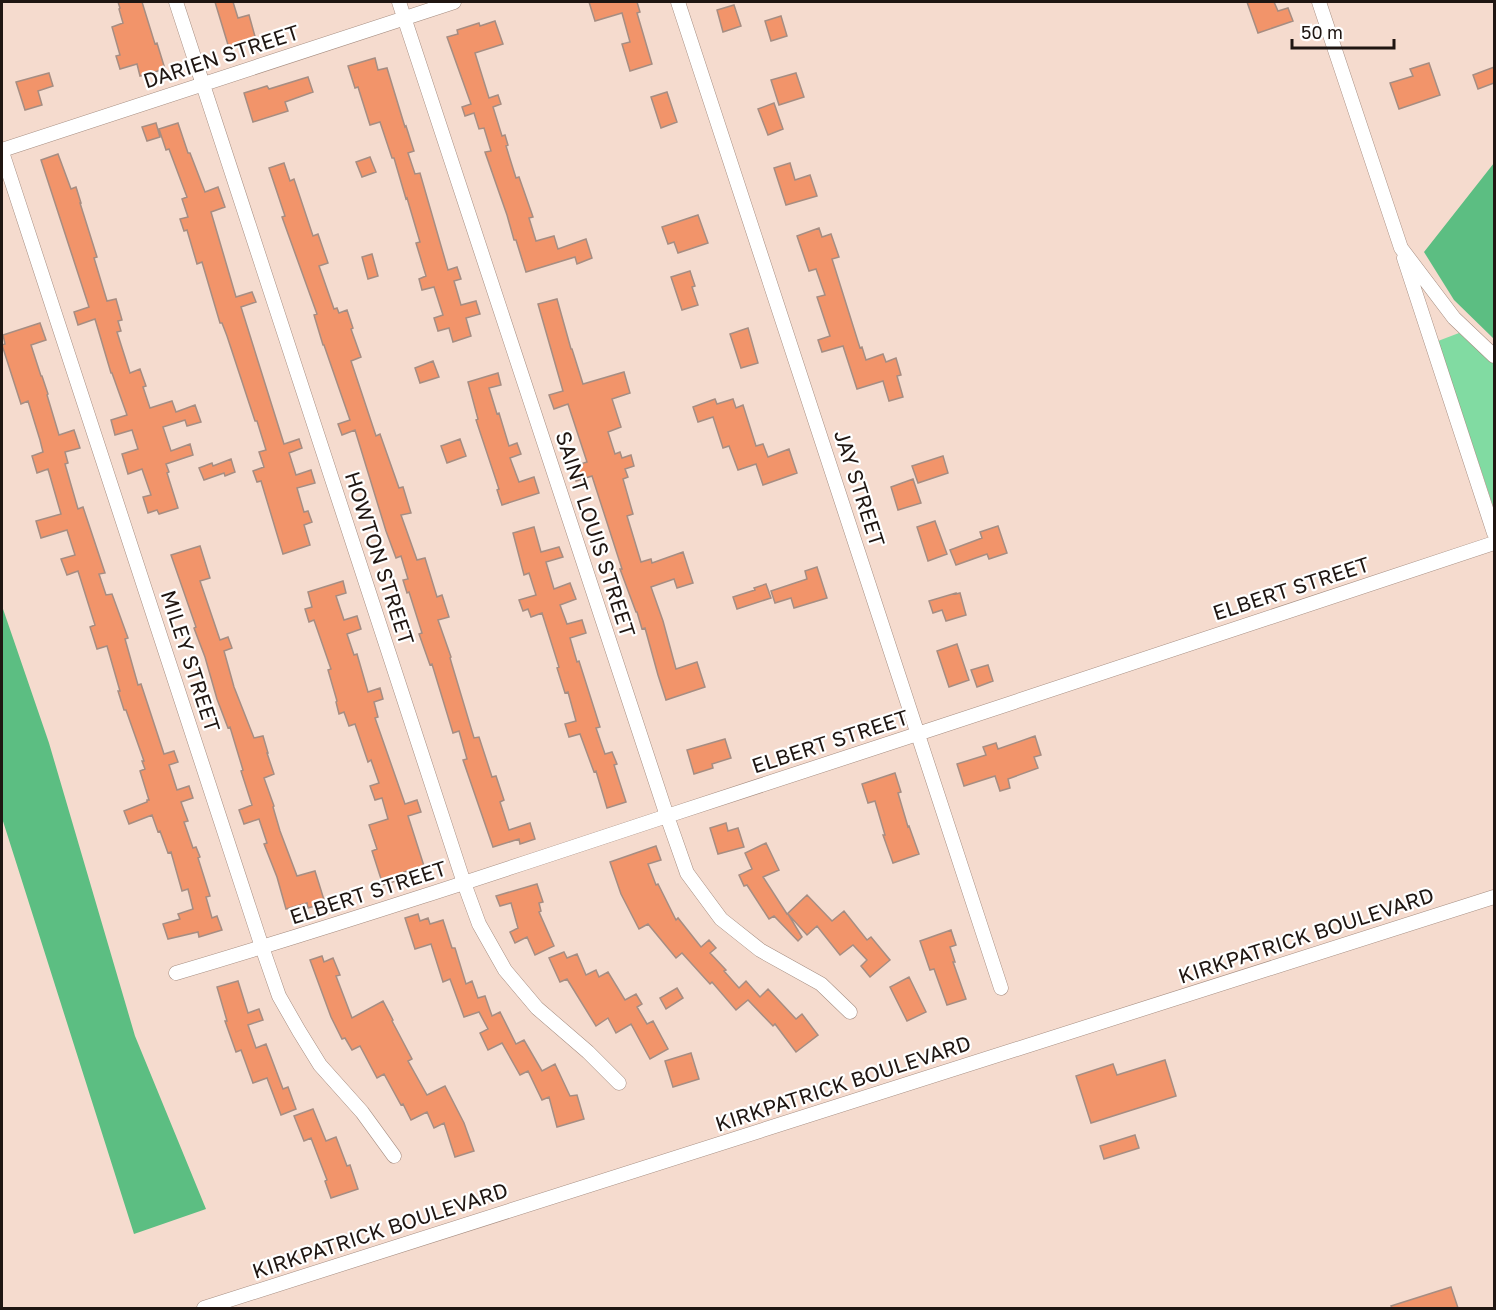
<svg xmlns="http://www.w3.org/2000/svg" width="1496" height="1310" font-family="'Golos Text',sans-serif">
<style>
.green{fill:#81dba2}
.forest{fill:#5cbe82}
.building{fill:#f2946a;stroke:#a68d82;stroke-width:1.5}
.lines{fill:none;stroke-linecap:round;stroke-linejoin:round}
.minor-casing{stroke:#a58d81;stroke-width:15}
.minor{stroke:#fff;stroke-width:14}
.labels{text-anchor:middle;dominant-baseline:central;stroke-width:4.5;stroke-linejoin:round;paint-order:stroke}
.street-label{font-size:21px;fill:#1f1612;stroke:#fff}
</style>
<rect width="100%" height="100%" fill="#f5dbce"/>
<!-- green -->
<path class="green" d="M1459,333L1494,364V509L1438,341Z"/>
<!-- forest -->
<path class="forest" d="M1494,163V339L1454,300L1424,252Z
M2,606L49,743L135,1036L206,1209L134,1234L2,818Z"/>
<!-- building -->
<path class="building" d="M118,2H142L155,44L157,43L165,69L140,76L137,64L120,69L116,56L120,55L112,27L123,23L119,9L120,8Z
M215,2H233L238,18L249,15L256,40L229,48Z
M589,2H637L640,12L637,13L652,64L630,71L622,44L630,42L622,13L595,21Z
M1247,2H1274L1278,11L1288,8L1293,21L1258,33Z
M734,5L741,26L723,32L717,10Z
M781,16L787,36L771,41L765,21Z
M495,21L503,44L475,53L489,98L498,95L501,104L493,107L502,136L505,135L508,145L506,146L516,178L519,177L533,217L529,218L536,241L554,236L558,249L586,239L592,258L577,264L575,257L526,272L516,240H514L507,215L485,152L491,151L484,128L479,129L474,113L465,116L462,107L471,104L447,37L458,34L457,30L479,23L480,26Z
M375,58L378,70L387,68L405,127L406,126L414,151L408,153L415,174L420,173L448,270L457,267L461,279L454,281L461,305L476,301L480,314L466,318L471,336L453,342L449,328L438,331L434,318L443,315L434,287L422,290L419,279L426,276L416,243L420,242L407,198L406,199L394,158H392L380,122L370,125L358,87L355,88L348,66Z
M1429,63L1440,95L1399,109L1390,83L1413,76L1410,69Z
M1494,67V83L1478,89L1473,75Z
M49,73L53,86L38,91L42,105L25,110L16,82Z
M796,73L804,97L779,105L771,80Z
M308,77L313,92L285,102L288,111L253,122L244,93L267,86L269,89Z
M667,92L677,122L661,128L651,97Z
M774,103L783,129L768,135L758,109Z
M156,123L160,137L147,141L142,127Z
M178,123L188,153H190L205,192L218,187L225,207L211,212L236,297L252,292L256,302L241,307L284,444L299,439L302,448L289,453L296,475L311,470L315,483L297,488L304,512L308,511L312,522L304,525L310,545L283,554L261,481L257,482L253,471L264,467L259,452L266,450L257,421H255L227,336L222,323H220L202,262L197,264L187,230L184,231L180,219L188,217L182,199L187,197L169,149L166,150L159,129Z
M58,154L71,189L76,187L81,203H80L97,257L94,258L107,301L116,299L122,320L118,321L121,331L117,332L130,373L140,369L146,386L143,387L150,408L172,401L176,412L195,405L201,422L187,426L185,420L163,427L171,451L190,444L193,455L166,464L169,472L167,473L178,508L159,514L157,510L148,513L143,497L151,495L142,469L128,474L122,454L138,449L132,430L115,435L111,420L127,415L112,373H111L95,319L78,325L74,312L89,307L41,160Z
M370,157L376,172L362,177L356,162Z
M284,163L290,181L294,179L313,236L318,234L328,263L319,266L334,309L337,308L339,313L347,310L353,328L351,329L361,357L351,361L376,436L380,434L399,488L403,487L411,513L401,515L417,560L425,558L437,597L442,595L449,617L438,620L451,657L450,658L474,738L479,737L492,777L496,776L504,800L500,802L509,830L530,823L535,839L520,844L519,839L493,847L463,760L467,759L459,731L453,733L432,664L430,665L419,634L422,633L409,592L407,593L403,580L408,579L401,556L396,558L386,531L355,430L342,435L338,424L350,420L324,345H323L314,315L317,314L282,217L285,216L269,168Z
M790,163L795,180L810,175L817,196L786,205L774,168Z
M698,215L708,243L678,253L674,242L668,244L662,227Z
M819,228L822,237L831,234L839,257L832,259L860,348L862,347L866,360L883,354L886,362L896,358L901,375L897,376L903,397L889,401L883,381L857,389L843,346L822,352L818,340L830,336L817,297L825,295L816,269L809,271L797,236Z
M372,254L378,276L368,279L362,257Z
M690,271L695,286L692,287L698,305L682,310L671,277Z
M557,299L571,349H572L583,384L624,372L630,393L612,399L621,427L608,432L615,454L620,452L622,458L631,455L634,466L625,469L628,477L623,479L633,514L627,516L641,562L651,559L652,563L683,552L693,583L677,588L674,579L651,587L663,621L676,669L697,662L705,687L666,700L658,675L645,628L642,629L637,612H636L620,569H622L592,476L576,481L571,467L587,462L568,404L554,409L549,395L563,391L538,304Z
M40,323L46,340L31,345L41,376H42L48,394L47,395L59,435L74,430L80,448L65,452L68,463L65,464L78,509L83,507L105,573L99,574L106,595L112,594L128,638L125,639L138,685L141,684L164,754L174,751L178,762L169,765L177,790L189,786L193,798L181,802L188,821L184,822L193,848L196,847L200,857L198,858L210,896L206,897L212,918L217,916L222,930L199,937L198,932L168,939L163,924L180,919L178,914L193,909L188,889L182,891L171,852L168,853L160,831L158,832L152,815L129,824L124,811L147,802V800H149L140,771L145,769L142,761H144L126,710H124L118,691H120L107,646L97,649L90,627L95,625L78,571L67,575L61,559L75,555L67,530L41,538L36,521L61,514L48,469L37,473L32,456L43,452L40,440L28,401L21,404L2,345L5,344L3,335Z
M748,328L758,363L741,368L730,334Z
M433,361L439,377L420,383L415,368Z
M498,373L501,385L489,388L497,414L499,413L509,446L517,443L521,454L510,458L519,482L534,477L539,493L502,505L497,490L499,489L476,420L478,419L468,382Z
M715,399L717,404L733,399L736,408L743,405L756,446L763,444L768,457L789,449L797,473L763,485L756,464L738,470L729,446L723,448L713,417L698,422L693,407Z
M460,439L466,456L447,463L441,446Z
M943,456L948,473L918,483L912,466Z
M231,459L235,472L225,476L224,473L204,480L199,468L212,463L213,466Z
M913,479L921,503L898,510L891,487Z
M935,521L947,554L928,561L917,527Z
M998,526L1007,553L989,559L987,554L956,565L950,550L982,538L980,532Z
M534,527L541,552L559,547L563,557L546,562L554,589L570,583L576,599L560,605L567,624L582,620L586,633L570,638L577,662L579,661L600,727L596,728L605,754L612,752L617,764L614,765L626,802L607,808L596,771L594,772L580,734L569,737L565,724L576,721L568,692L565,693L557,668L559,667L542,613L531,617L528,609L523,611L519,600L536,595L529,573L524,575L513,533Z
M200,546L210,578L200,581L220,640L228,637L232,648L224,651L234,687L254,738L263,736L268,753H267L274,774L264,778L274,806L273,807L280,831L297,876L315,871L325,903L308,908L307,903L286,909L277,877L264,844L267,843L259,819L244,824L239,810L252,805L241,771L243,770L230,727L228,728L217,699L205,657L194,628L196,627L171,555Z
M817,567L827,598L794,608L791,598L775,603L771,591L807,579L805,571Z
M343,581L346,593L336,596L344,620L357,616L361,629L347,634L354,655L357,654L368,692L380,688L383,699L374,702L378,717L375,718L405,804L417,800L421,812L408,816L424,866L404,872L405,878L383,885L372,851L377,849L369,825L388,819L382,798L375,800L370,786L379,783L371,760L368,762L355,724L349,726L344,712L339,714L336,702L337,701L328,670L331,669L314,620L309,622L305,609L312,607L308,592Z
M766,584L771,598L737,609L733,597L755,590L754,588Z
M956,593V594L960,593L966,615L946,621L942,610L933,613L929,601Z
M957,644L969,680L949,687L937,651Z
M988,665L993,681L977,687L971,670Z
M1035,736L1041,755L1034,757L1038,768L1008,779L1010,788L1000,791L995,776L964,786L957,764L986,755L983,747L996,743L998,749Z
M725,739L731,758L712,764L713,768L694,774L687,750Z
M895,773L901,792L898,793L908,827L909,826L919,854L893,863L883,835H885L875,801L868,803L862,784Z
M726,823L728,831L738,828L744,847L718,854L710,828Z
M766,843L779,870L763,877L787,914L807,895L832,921L844,911L867,940L871,937L890,960L870,977L861,966L867,960L853,945L840,955L817,926L807,935L788,914L802,937L798,941L774,916L769,919L747,885L744,886L739,875L752,869L745,853Z
M656,846L661,860L648,864L656,885L658,884L676,920L678,918L701,947L709,940L716,948L710,953L726,970L724,971L739,988L746,981L760,997L768,989L796,1019L802,1014L818,1035L796,1052L775,1024L773,1026L748,1000L736,1010L712,982L710,984L682,953L676,958L648,924L639,929L621,894L610,862Z
M537,884L543,902L539,903L541,911L539,912L554,946L535,955L527,937L515,943L510,932L518,928L511,903L500,906L496,896Z
M418,914L420,921L428,918L430,924L443,920L452,948H455L466,984L472,981L478,998L485,996L492,1016L500,1012L516,1044L524,1040L542,1071L555,1064L570,1096L577,1095L584,1119L557,1127L549,1097L542,1100L528,1071L520,1075L502,1043L488,1050L480,1033L488,1029L479,1012L464,1017L450,979L443,982L431,944L415,949L405,918Z
M951,930L956,945L950,947L955,962H953L966,999L947,1005L934,969L930,970L920,941Z
M564,952L567,958L577,954L586,975L596,970L599,977L608,972L625,1000L636,994L642,1004L637,1007L647,1024L653,1021L668,1049L650,1059L631,1024L616,1033L608,1018L596,1026L567,979L560,982L549,958Z
M322,956L324,962L333,958L340,975L336,976L352,1018L383,1001L393,1020L392,1021L412,1059L408,1061L427,1095L445,1086L464,1123L474,1151L455,1157L444,1123L434,1128L427,1112L411,1120L403,1104L401,1105L384,1074L377,1078L360,1046L352,1050L345,1038L342,1039L331,1017L310,960Z
M909,977L926,1012L907,1021L890,987Z
M238,981L248,1013L259,1009L263,1020L248,1025L256,1048L266,1044L283,1089L288,1087L296,1109L281,1115L267,1078L253,1083L241,1050L236,1052L225,1021H227L217,987Z
M677,988L683,998L666,1009L660,998Z
M691,1053L699,1079L673,1087L665,1061Z
M1165,1060L1176,1096L1091,1123L1076,1076L1113,1064L1117,1075Z
M313,1109L326,1141L336,1137L347,1166L350,1165L358,1189L331,1198L325,1181L327,1180L311,1138L304,1141L294,1116Z
M1135,1135L1139,1148L1104,1159L1100,1146Z
M1451,1287L1458,1308H1392L1391,1306Z"/>
<g class="lines">
<defs>
<path id="minor" d="M176,2L464,883L479,924L505,970L537,1008L588,1052L619,1083
M399,2L667,816L687,873L721,919L760,950L821,984L850,1012
M678,2L1001,988
M1319,2L1401,248L1454,318L1494,356
M2,150L454,2
M2,152L262,947L279,996L299,1031L320,1065L362,1112L394,1156
M1404,258L1494,533
M176,973C341,924 504,870 667,816C943,726 1219,635 1494,543
M204,1308L1494,897"/>
</defs>
<!-- minor casing -->
<use href="#minor" class="minor-casing"/>
<!-- minor -->
<use href="#minor" class="minor"/>
</g>
<g class="labels">
<!-- street labels -->
<g class="street-label">
<text transform="translate(221 56) rotate(-18)">DARIEN STREET</text>
<text transform="translate(860 488) rotate(72)">JAY STREET</text>
<text transform="translate(596 534) rotate(72)">SAINT LOUIS STREET</text>
<text transform="translate(380 558) rotate(72)">HOWTON STREET</text>
<text transform="translate(1291 588) rotate(-18)">ELBERT STREET</text>
<text transform="translate(191 661) rotate(72)">MILEY STREET</text>
<text transform="translate(830 741) rotate(-18)">ELBERT STREET</text>
<text transform="translate(368 892) rotate(-18)">ELBERT STREET</text>
<text transform="translate(1306 935) rotate(-18)">KIRKPATRICK BOULEVARD</text>
<text transform="translate(843 1083) rotate(-18)">KIRKPATRICK BOULEVARD</text>
<text transform="translate(380 1230) rotate(-18)">KIRKPATRICK BOULEVARD</text>
</g>
</g>
<!-- border -->
<rect width="1496" height="1310" fill="none" stroke="#1f1612" stroke-width="6"/>
<!-- scale -->
<path d="M1292 39v9h102v-9" fill="none" stroke="#1f1612" stroke-width="3"/>
<text x="1301" y="39" font-size="18" fill="#1f1612" stroke="#ffffff" stroke-width="4.5" paint-order="stroke">50 m</text>
</svg>
